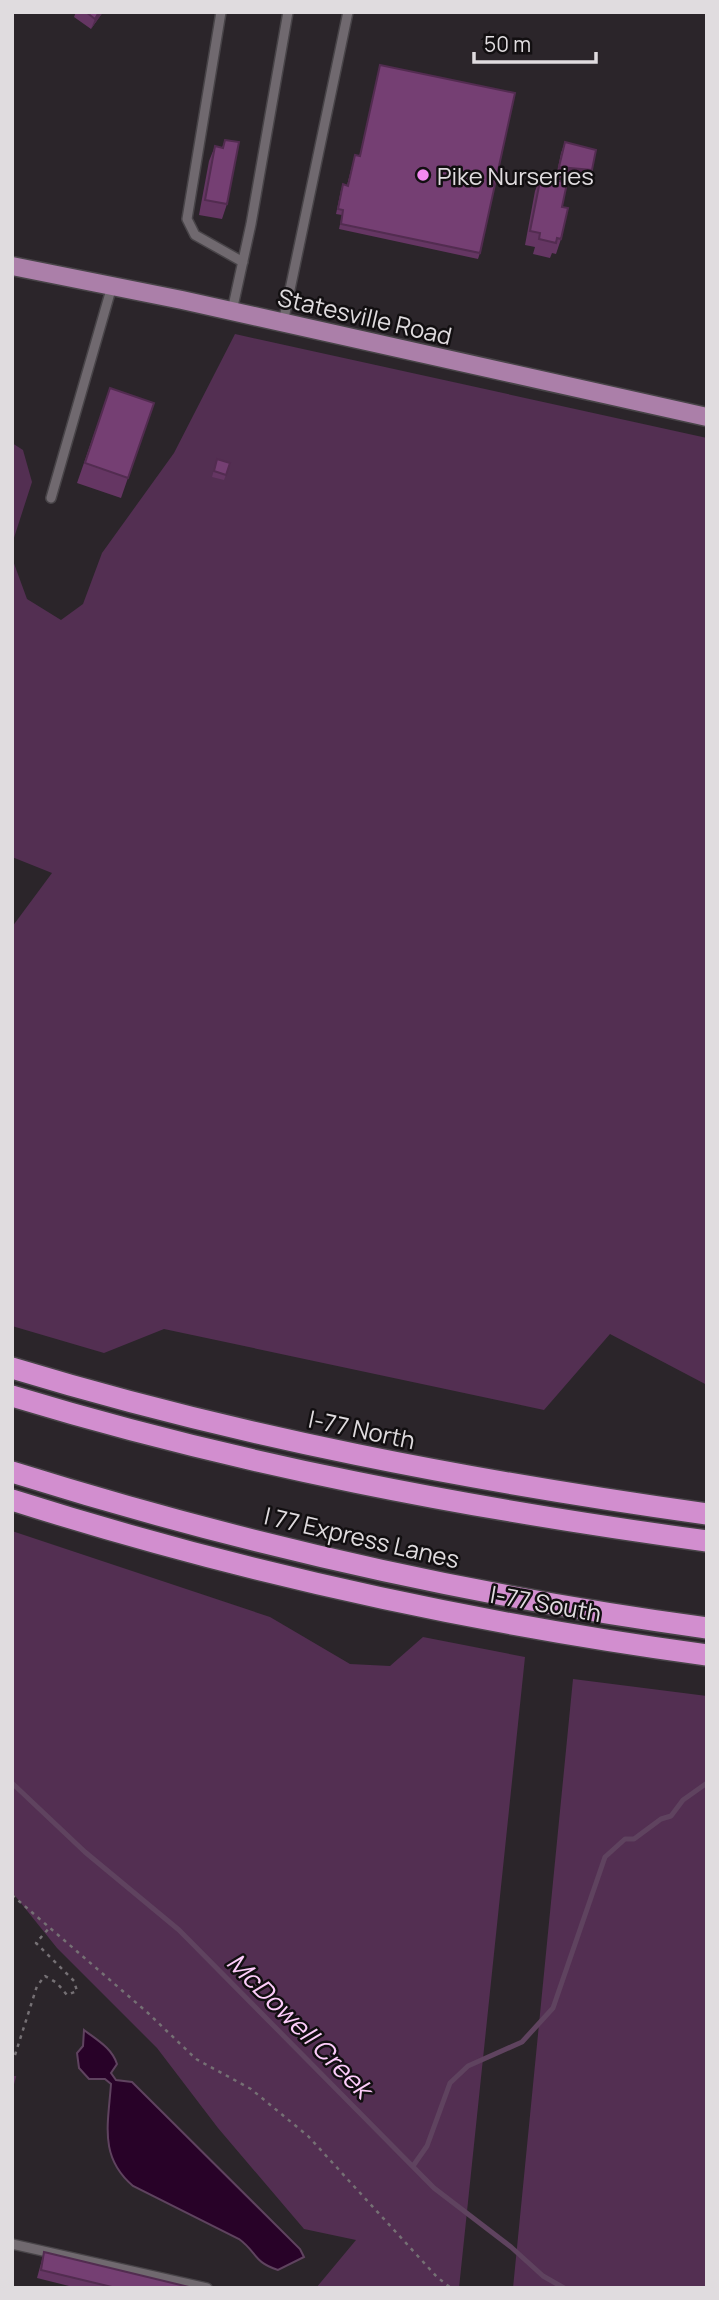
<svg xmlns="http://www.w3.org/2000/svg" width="719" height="2300" font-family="Manrope,sans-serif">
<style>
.green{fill:#532f52}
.water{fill:#280228;stroke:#5f435f;stroke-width:2}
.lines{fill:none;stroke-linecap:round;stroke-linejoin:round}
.stream{stroke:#5f435f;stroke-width:5}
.service-casing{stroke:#484448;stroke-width:12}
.primary-casing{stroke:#484448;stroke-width:21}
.motorway-casing{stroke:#484448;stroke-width:24}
.path{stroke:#757074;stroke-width:2.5;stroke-dasharray:3.5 5;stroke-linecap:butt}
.service{stroke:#70696f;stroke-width:9}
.primary{stroke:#ab7fa9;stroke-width:18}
.motorway{stroke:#d28ecf;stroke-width:21}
.wall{fill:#653663}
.shaded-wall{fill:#522c50}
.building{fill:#753f73;stroke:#522c50;stroke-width:2}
.poi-dot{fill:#f489f0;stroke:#120f11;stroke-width:2.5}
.labels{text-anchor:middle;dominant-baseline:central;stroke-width:5;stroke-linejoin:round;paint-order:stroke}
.poi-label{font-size:24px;fill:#e0dcdf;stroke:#120f11;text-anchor:start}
.street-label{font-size:24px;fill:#e0dcdf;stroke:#120f11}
.water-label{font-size:26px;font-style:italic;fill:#fecdfb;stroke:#120f11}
</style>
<rect width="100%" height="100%" fill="#2b252a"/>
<!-- green -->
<path class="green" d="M235,334L707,438V1385L610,1334L544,1410L164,1329L104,1353L12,1326V927L52,873L12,857V558L27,599L61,620L83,604L102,553L174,453Z
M12,443L23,450L32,482L12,544Z
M12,1531L270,1617L350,1664L390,1666L423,1637L525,1657L459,2288H316L356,2240L304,2229L218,2128L157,2048L57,1948L12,1892Z
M573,1679L707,1696V2288H513Z"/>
<!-- water -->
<path class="water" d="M84,2030C97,2040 112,2048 117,2064L111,2073L116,2080L132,2082L300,2249L304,2257L278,2270C253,2262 257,2252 239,2239L133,2186C99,2157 108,2125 111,2084L105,2079H89L79,2068L77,2053L83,2046Z"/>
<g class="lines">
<!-- stream -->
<path class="stream" d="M12,1783L85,1852L179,1930L434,2188L511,2247L543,2276L564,2288
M413,2166L427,2146L450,2083L468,2066L522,2042L553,2008L605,1857L625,1839H634L661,1819L671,1816L683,1800L707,1783"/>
<defs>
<path id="service" d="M221,12L187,219L195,235L243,262
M232,311L251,224L288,12
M283,323L348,12
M51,498L112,286
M12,2244L207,2288"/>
<path id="primary" d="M12,266L182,300L707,417"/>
<path id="motorway" d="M12,1368C239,1437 472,1481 707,1514
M12,1396C239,1465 472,1509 707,1541
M12,1472C239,1543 471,1596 707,1628
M12,1500C239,1572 472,1623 707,1655"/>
</defs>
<!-- service casing -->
<use href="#service" class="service-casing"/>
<!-- primary casing -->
<use href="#primary" class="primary-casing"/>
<!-- motorway casing -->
<use href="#motorway" class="motorway-casing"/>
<!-- path -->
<path class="path" d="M12,1895L148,2013L196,2059L251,2089L308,2136L437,2277L451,2288
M15,2055L37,1986L45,1976L57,1983L67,1995L77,1991L74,1981L36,1943L50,1927"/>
<!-- service -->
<use href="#service" class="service"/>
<!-- primary -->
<use href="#primary" class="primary"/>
<!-- motorway -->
<use href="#motorway" class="motorway"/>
</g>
<!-- wall -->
<path class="wall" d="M76,12H103L91,29L74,17Z
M380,65L480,253L478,259L339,229L342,215L336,214L341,190L343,184L347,185L355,155L360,156Z
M225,140L227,204L222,219L199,215L209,161L215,146L222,148Z
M565,142L588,181L556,177L561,153Z
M541,176L561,239L556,254L552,253L550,258L533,254L535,247L525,245L535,191Z
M110,388L154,403L121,498L77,483Z
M217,459L230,463L224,480L212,477Z
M44,2252L193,2288H77L37,2278Z"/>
<!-- shaded-wall -->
<path class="shaded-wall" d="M99,12H103L91,29L95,19Z
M559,167L592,170L588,181L556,177Z"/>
<!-- building -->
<path class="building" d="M86,12H99L95,19Z
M380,65L515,93L480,253L341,224L343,210L338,209L343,184L348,186L355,155L360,156Z
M225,140L239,142L227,204L205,200L215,146L223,148Z
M565,142L596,150L592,170L559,167Z
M541,176L567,183L562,207L568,208L561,239L557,238L556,243L539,239L540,233L530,231Z
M110,388L154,403L128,478L85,463Z
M217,459L230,463L226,475L214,471Z
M12,2077H15L12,2088Z
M44,2252L193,2288H116L41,2270Z"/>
<!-- markers -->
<circle class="poi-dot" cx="423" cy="175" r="7"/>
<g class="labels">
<!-- poi labels -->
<g class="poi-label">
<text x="437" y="175">Pike Nurseries</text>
</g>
<!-- street labels -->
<g class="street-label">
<text transform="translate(365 316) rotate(13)">Statesville Road</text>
<text transform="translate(362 1429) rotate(12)">I-77 North</text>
<text transform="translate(362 1537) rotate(13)">I 77 Express Lanes</text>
<text transform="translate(546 1603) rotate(10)">I-77 South</text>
</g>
<!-- water labels -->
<g class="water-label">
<text transform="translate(300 2025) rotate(45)">McDowell Creek</text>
</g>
</g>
<!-- border -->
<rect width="719" height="2300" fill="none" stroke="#e0dcdf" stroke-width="28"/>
<!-- scale -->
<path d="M474 52v10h122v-10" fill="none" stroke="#e0dcdf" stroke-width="3.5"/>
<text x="484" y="52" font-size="21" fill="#e0dcdf" stroke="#120f11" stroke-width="5" paint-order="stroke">50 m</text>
</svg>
